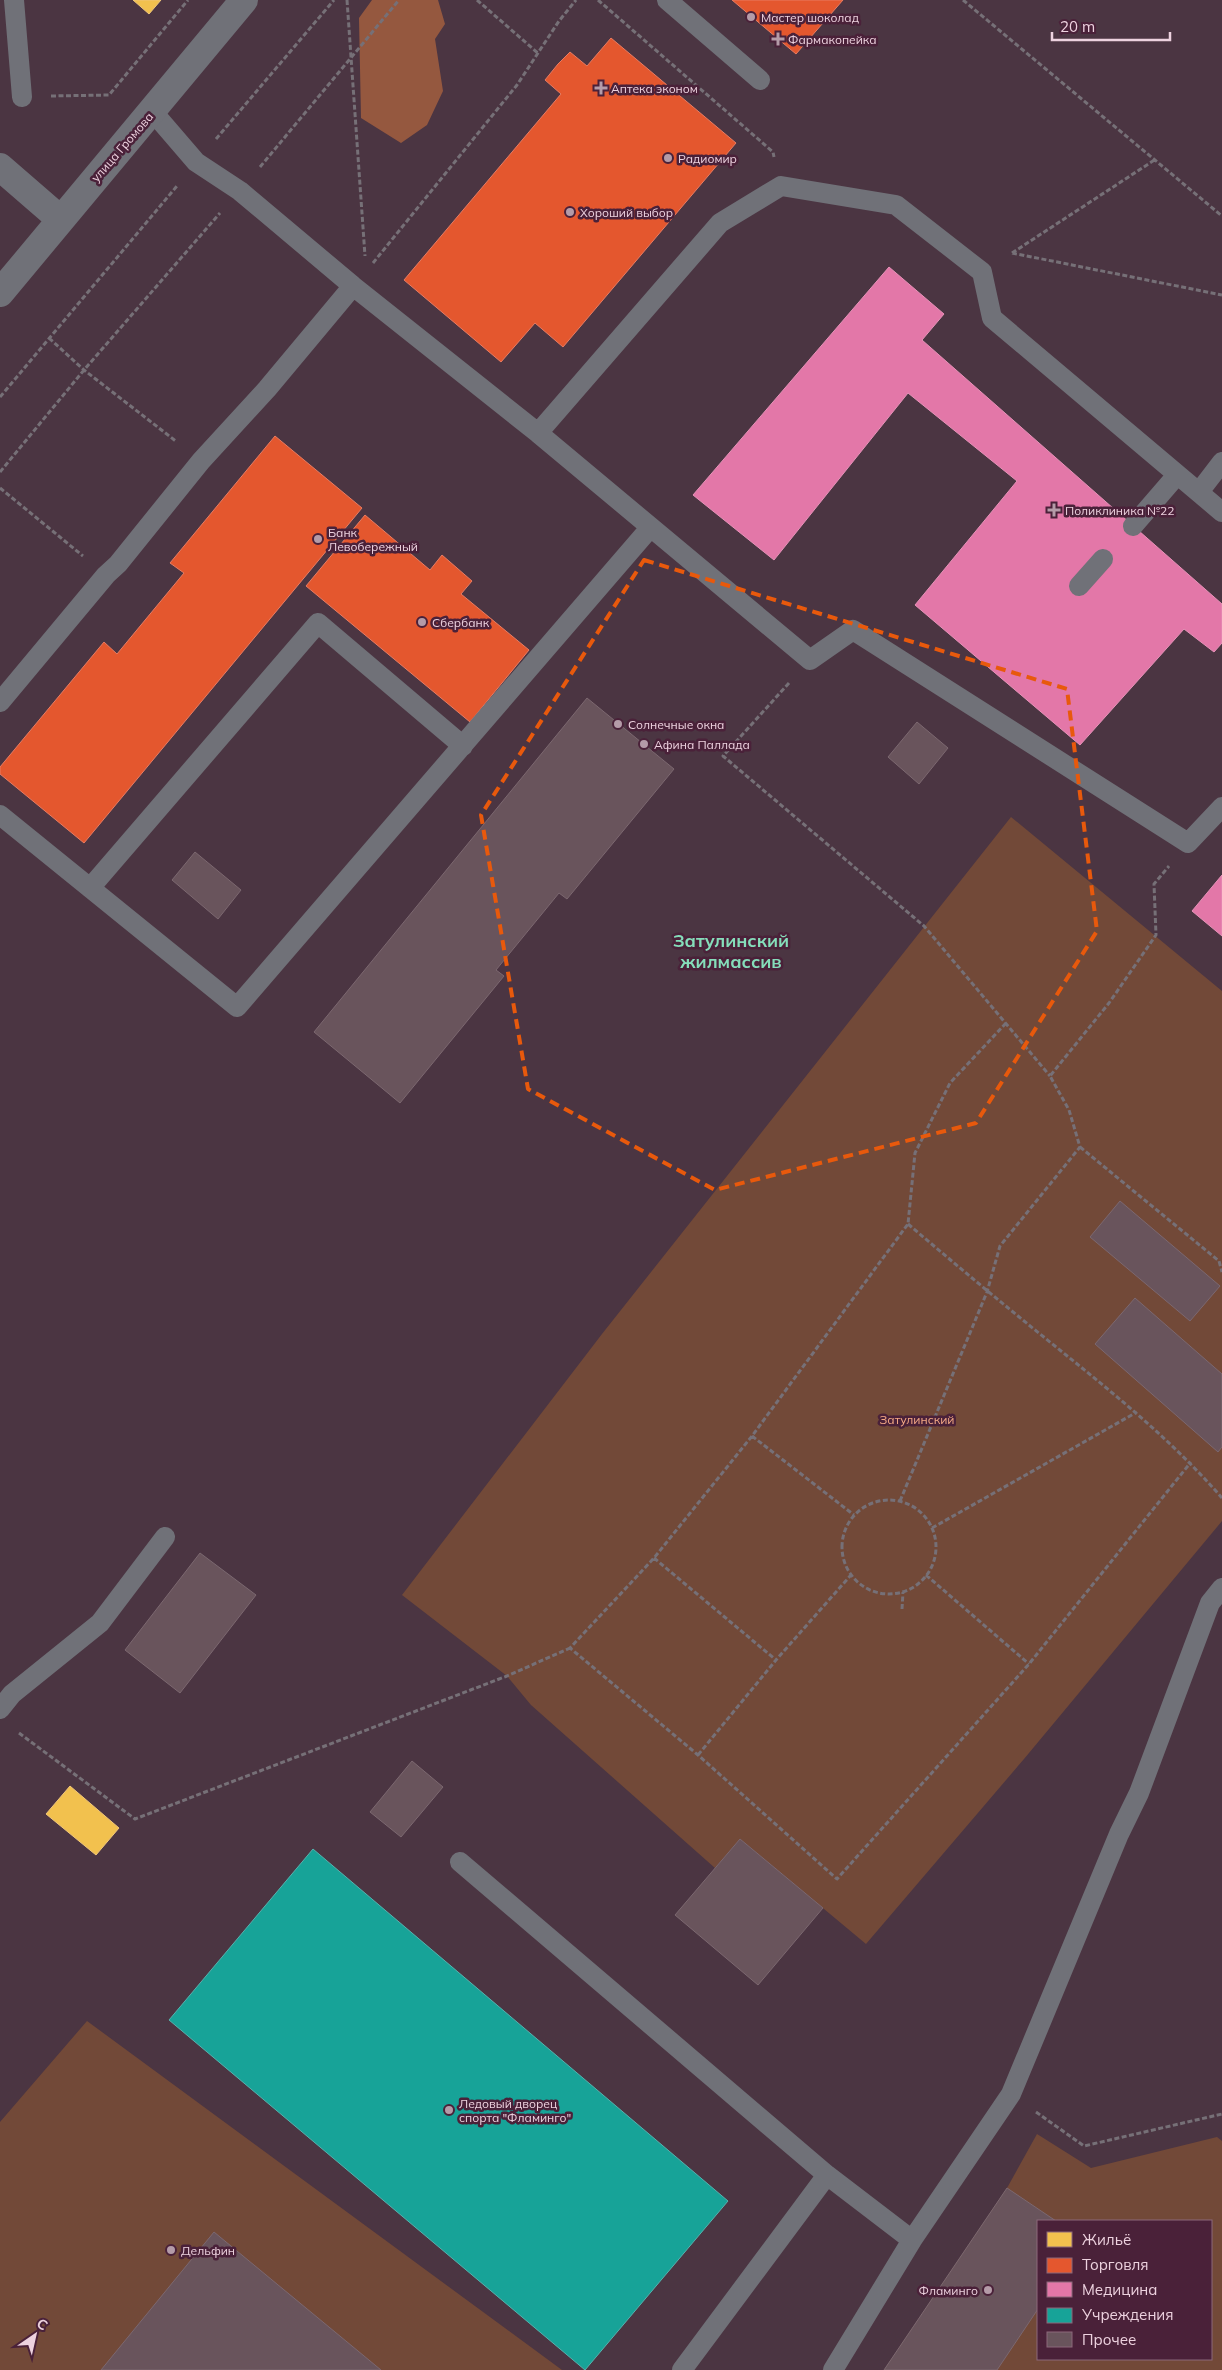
<svg xmlns="http://www.w3.org/2000/svg" width="1222" height="2370" font-family="Mulish,sans-serif">
<style>
.green{fill:#724938;fill-rule:evenodd}
.forest{fill:#95583f}
.homes{fill:#f2c14e;stroke:#f0c67a}
.shops{fill:#e4572e;stroke:#e77c63}
.health{fill:#e377a8;stroke:#e692b8}
.public{fill:#17a398;stroke:#57b1ad}
.building{fill:#69545c;stroke:#7c6870}
.lines{fill:none;stroke-linecap:round;stroke-linejoin:round}
.path{stroke:#767077;stroke-width:3;stroke-dasharray:5 2.5;stroke-linecap:butt}
.lane{stroke:#707178;stroke-width:20}
.street{stroke:#707178;stroke-width:28}
.marked{fill:none;stroke:#e8590c;stroke-width:4;stroke-dasharray:10 6;stroke-linejoin:round}
.poi-dot{fill:#b49ba8;stroke:#4a2139;stroke-width:2}
.labels{text-anchor:middle;dominant-baseline:central;stroke-width:5;stroke-linejoin:round;paint-order:stroke}
.poi-label{font-size:12px;fill:#edd2df;stroke:#4a2139;text-anchor:start}
.street-label{font-size:12px;fill:#edd2df;stroke:#4a2139}
.park-label{font-size:12px;fill:#f6aa86;stroke:#4a2139}
.district-label{font-size:18px;font-weight:bold;fill:#85ddba;stroke:#4a2139}
</style>
<rect width="100%" height="100%" fill="#4b3542"/>
<!-- green -->
<path class="green" d="M1011,817L1222,991V1521L1024,1759L866,1944L740,1839L715,1868L531,1705L507,1676L402,1595L602,1334Z
M87,2021L562,2370H0V2122Z
M1037,2134L1091,2168L1217,2137L1222,2141V2370H884L1007,2188ZM1038,2221H1211V2359H1038Z"/>
<!-- forest -->
<path class="forest" d="M372,0H438L445,24L435,39L443,91L427,125L401,143L361,118L359,18Z"/>
<!-- homes -->
<path class="homes" d="M133,0H161L149,14Z
M70,1786L119,1828L96,1855L46,1814Z"/>
<!-- shops -->
<path class="shops" d="M732,0H843L796,54Z
M611,38L736,143L563,347L535,323L501,362L404,280L561,94L545,80L558,64L570,52L587,66Z
M275,436L362,508L84,843L0,774V767L104,642L117,654L184,573L170,563Z
M365,515L430,570L442,555L472,581L461,594L529,650L470,722L306,586Z"/>
<!-- health -->
<path class="health" d="M889,267L944,314L922,340L1222,604V643L1214,652L1184,629L1080,745L915,605L1017,481L908,393L774,560L693,495Z
M1222,875V936L1192,911Z"/>
<!-- public -->
<path class="public" d="M313,1849L728,2201L585,2370L169,2020Z"/>
<!-- building -->
<path class="building" d="M587,698L674,769L567,899L559,893L496,970L504,976L400,1103L314,1032Z
M917,722L948,748L919,784L888,757Z
M195,852L241,890L218,919L172,880Z
M1120,1201L1220,1286L1190,1321L1090,1237Z
M1135,1298L1222,1374V1447L1218,1452L1095,1344Z
M200,1553L256,1595L180,1693L125,1650Z
M412,1761L443,1787L401,1837L370,1812Z
M740,1839L823,1908L758,1985L675,1915Z
M1007,2188L1056,2221H1038V2309L997,2370H884Z
M214,2232L381,2370H101Z"/>
<g class="lines">
<!-- path -->
<path class="path" d="M347,0L365,256
M477,0L539,54
M598,0L773,152L774,157
M963,0L1222,216
M51,96L109,95L188,0
M216,139L334,0
M260,167L399,0
M1012,253L1222,295
M1012,253L1156,159
M373,263L517,85L559,21L576,0
M49,338L84,370L177,442
M0,397L177,186
M0,472L84,370L220,213
M0,488L83,556
M789,683L723,756L924,926L1050,1076
M1006,1023L950,1083L915,1153L908,1224L752,1436L654,1558L570,1648L698,1755L837,1879L1029,1664L1191,1462
M1080,1147L1219,1261L1222,1272
M908,1224C954,1263 999,1301 1045,1338C1108,1389 1169,1437 1222,1498
M752,1436L854,1515
M842 1547a47 47 0 1 1 94 0a47 47 0 1 1-94 0Z
M900,1501L987,1292L1000,1246L1080,1147L1069,1110L1050,1076L1109,1003L1156,935L1154,884L1169,866
M932,1528L1137,1412
M654,1558L776,1660
M926,1575L1029,1664
M902,1609L903,1592
M19,1733L135,1819L507,1676L570,1648
M698,1755L776,1660L851,1575
M1036,2112L1084,2146L1222,2114"/>
<!-- lane -->
<path class="lane" d="M14,0L22,97
M667,0L760,80
M153,112L196,162L240,191L353,286L538,433L810,660L853,630L1188,843L1222,807
M538,433L720,223L781,186L896,205L982,272L992,318L1222,512
M1199,492L1222,462
M1133,526L1177,475
M1079,586L1103,559
M0,702L106,575L118,564L201,461L267,389L353,286
M0,815L237,1007L650,528
M90,888L318,623L463,746
M0,1709L12,1694L100,1623L165,1537
M460,1862L827,2175L912,2240
M682,2370L827,2175
M833,2370L912,2240L1011,2094L1119,1834L1139,1793L1210,1603L1222,1588"/>
<!-- street -->
<path class="street" d="M0,167L60,219
M0,293L244,0"/>
</g>
<!-- marked area -->
<path class="marked" d="M644,560L1067,689L1097,931L976,1123L715,1190L528,1089L481,815Z"/>
<!-- markers -->
<g class="poi-dot">
<circle cx="751" cy="17" r="5"/>
<path d="M775.5 31.5h5v5h5v5h-5v5h-5v-5h-5v-5h5z"/>
<path d="M598.5 80.5h5v5h5v5h-5v5h-5v-5h-5v-5h5z"/>
<circle cx="668" cy="158" r="5"/>
<circle cx="570" cy="212" r="5"/>
<path d="M1051.5 502.5h5v5h5v5h-5v5h-5v-5h-5v-5h5z"/>
<circle cx="318" cy="539" r="5"/>
<circle cx="422" cy="622" r="5"/>
<circle cx="618" cy="724" r="5"/>
<circle cx="644" cy="744" r="5"/>
<circle cx="449" cy="2110" r="5"/>
<circle cx="171" cy="2250" r="5"/>
<circle cx="988" cy="2290" r="5"/>
</g>
<g class="labels">
<!-- poi labels -->
<g class="poi-label">
<text x="761" y="17">Мастер шоколад</text>
<text x="788" y="39">Фармакопейка</text>
<text x="611" y="88">Аптека эконом</text>
<text x="678" y="158">Радиомир</text>
<text x="580" y="212">Хороший выбор</text>
<text x="1065" y="510">Поликлиника №22</text>
<text x="328" y="532">Банк<tspan x="328" dy="14">Левобережный</tspan></text>
<text x="432" y="622">Сбербанк</text>
<text x="628" y="724">Солнечные окна</text>
<text x="654" y="744">Афина Паллада</text>
<text x="459" y="2103">Ледовый дворец<tspan x="459" dy="14">спорта "Фламинго"</tspan></text>
<text x="181" y="2250">Дельфин</text>
<text x="978" y="2290" text-anchor="end">Фламинго</text>
</g>
<!-- street labels -->
<g class="street-label">
<text transform="translate(122 147) rotate(-49)">улица Громова</text>
</g>
<!-- park labels -->
<g class="park-label">
<text x="917" y="1419">Затулинский</text>
</g>
<!-- district labels -->
<g class="district-label">
<text x="731" y="940">Затулинский<tspan x="731" dy="21">жилмассив</tspan></text>
</g>
</g>
<!-- legend -->
<rect x="1037" y="2220" width="175" height="140" fill="#4a2139" stroke="#8b687b"/>
<rect x="1047" y="2232" width="25" height="15" fill="#f2c14e" stroke="#8b687b"/>
<text x="1082" y="2245" font-size="15" fill="#edd2df">Жильё</text>
<rect x="1047" y="2258" width="25" height="15" fill="#e4572e" stroke="#8b687b"/>
<text x="1082" y="2270" font-size="15" fill="#edd2df">Торговля</text>
<rect x="1047" y="2282" width="25" height="15" fill="#e377a8" stroke="#8b687b"/>
<text x="1082" y="2295" font-size="15" fill="#edd2df">Медицина</text>
<rect x="1047" y="2308" width="25" height="15" fill="#17a398" stroke="#8b687b"/>
<text x="1082" y="2320" font-size="15" fill="#edd2df">Учреждения</text>
<rect x="1047" y="2332" width="25" height="15" fill="#69545c" stroke="#8b687b"/>
<text x="1082" y="2345" font-size="15" fill="#edd2df">Прочее</text>
<!-- north arrow -->
<g transform="translate(35 2335) rotate(34)" stroke="#4a2139" stroke-width="4" paint-order="stroke">
<path d="M0-4L9 19L0 12L-9 19Z" fill="#edd2df"/>
<text y="-8" font-size="14" font-weight="bold" text-anchor="middle" fill="#edd2df">С</text>
</g>
<!-- scale -->
<path d="M1052 32v8h118v-8" fill="none" stroke="#edd2df" stroke-width="2.5"/>
<text x="1060" y="32" font-size="15" fill="#edd2df" stroke="#4a2139" stroke-width="4" paint-order="stroke">20 m</text>
</svg>
